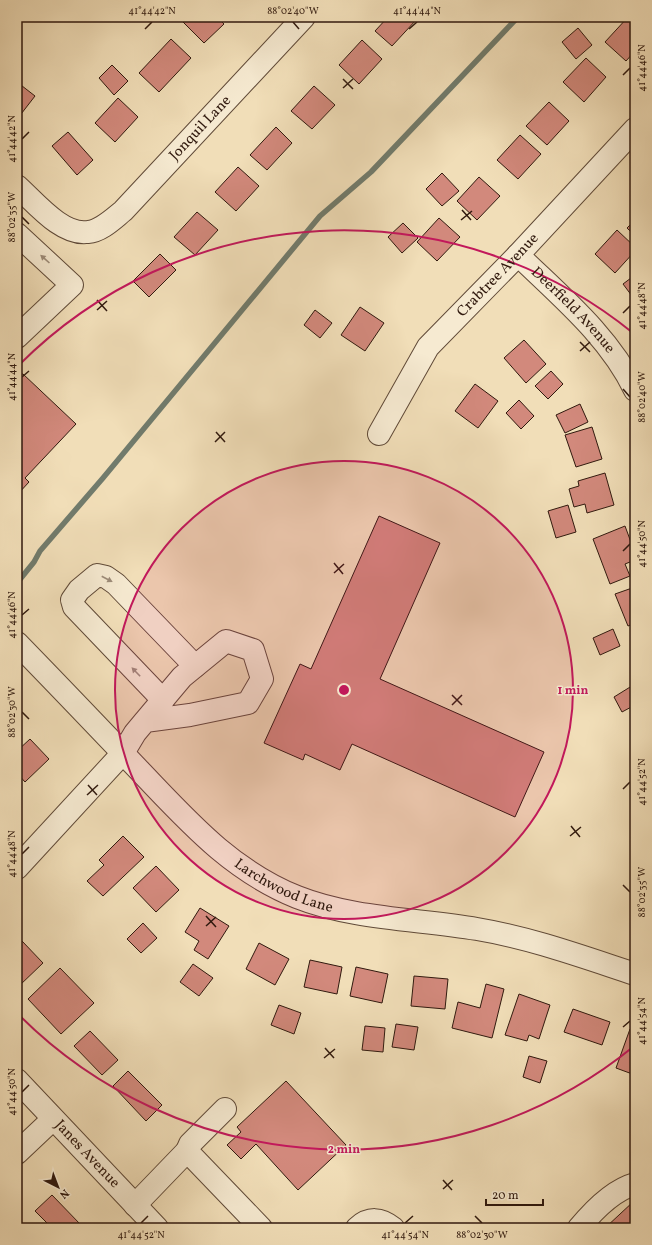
<svg xmlns="http://www.w3.org/2000/svg" width="652" height="1245" font-family="Vollkorn,serif">
<style>
.lines{fill:none;stroke-linecap:round;stroke-linejoin:round}
.stream{stroke:#717b6c;stroke-width:5.5}
.building{fill:#d2897c;stroke:#30190e}
.minor-casing{stroke:#604a38;stroke-width:24}
.minor{stroke:#f6ead1;stroke-width:22}
.oneway{fill:#9d8c79}
.ticks{fill:none;stroke:#30190e;stroke-width:1.5}
.ring{fill:none;stroke:#c2185b;stroke-width:2}
.labels{text-anchor:middle;dominant-baseline:central;stroke-width:3;stroke-linejoin:round;paint-order:stroke}
.street-label{font-size:15px;fill:#30190e;stroke:#f6ead1}
.centre{fill:#c2185b;stroke:#f6ead1;stroke-width:2}
.ring-label{font-size:12px;text-anchor:middle;font-weight:bold;fill:#c2185b;stroke:#f6ead1;stroke-width:3;stroke-linejoin:round;paint-order:stroke}
.neatline{fill:none;stroke:#30190e;stroke-width:1.5}
.ticks-label{font-size:10px;text-anchor:middle;fill:#30190e}
</style>
<rect width="100%" height="100%" fill="#f1deb8"/>
<filter id="stains"><feTurbulence type="fractalNoise" baseFrequency=".005" numOctaves="4"/><feColorMatrix values="0 0 0 0 .2 0 0 0 0 .09 0 0 0 0 .02 0 0 0 .5 -.17"/></filter>
<radialGradient id="worn" r=".72"><stop offset=".6" stop-color="#630" stop-opacity="0"/><stop offset="1" stop-color="#630" stop-opacity=".3"/></radialGradient>
<g class="lines">
<!-- stream -->
<path class="stream" d="M17,583L34,562L40,551L103,478L320,216L371,172L518,17"/>
</g>
<!-- building -->
<path class="building" d="M178,17H217L224,24L204,43Z
M388,17H414L417,19L392,46L375,31Z
M628,17H635V51L626,61L605,42Z
M578,28L592,45L576,59L562,42Z
M171,39L191,58L159,92L139,73Z
M362,40L382,59L359,84L339,65Z
M586,58L606,77L584,102L563,82Z
M112,65L128,81L114,95L99,78Z
M17,82L35,96L18,118L17,117Z
M314,86L335,105L312,129L291,111Z
M118,98L138,117L115,142L95,123Z
M549,102L569,121L547,145L526,126Z
M276,127L292,143L267,170L250,155Z
M68,132L93,160L77,175L52,146Z
M520,135L541,154L518,179L497,160Z
M238,167L259,186L236,211L215,192Z
M442,173L459,191L442,206L426,189Z
M479,177L500,196L477,220L457,201Z
M197,212L218,230L195,255L174,237Z
M439,218L460,237L437,261L417,242Z
M635,220V236L627,228Z
M403,223L418,238L402,253L388,237Z
M617,230L635,247V251L615,273L595,254Z
M160,254L176,270L149,297L133,281Z
M635,275V300L623,284Z
M360,307L384,323L365,351L341,335Z
M315,310L332,323L320,338L304,325Z
M524,340L546,364L526,383L504,358Z
M551,371L563,384L548,399L535,386Z
M17,374H23L76,424L25,478L29,482L17,495Z
M475,384L498,401L478,428L455,411Z
M519,400L534,416L521,429L506,413Z
M580,404L588,422L565,433L556,415Z
M592,427L602,459L576,467L565,435Z
M605,473L614,505L587,513L585,504L574,507L569,489L579,486L578,481Z
M568,505L576,532L556,538L548,511Z
M379,516L440,543L380,679L544,752L515,817L352,744L340,770L305,754L303,760L264,743L300,664L311,669Z
M625,526L635,553V560L625,564L630,576L610,584L593,539Z
M635,587V623L628,626L615,594Z
M613,629L620,646L600,655L593,638Z
M635,684V705L622,712L614,697Z
M30,739L49,759L25,782L17,773V751Z
M123,836L144,857L103,896L87,881L104,865L99,860Z
M156,866L179,890L156,912L133,888Z
M200,908L229,926L208,959L194,950L199,941L185,932Z
M143,923L157,938L141,953L127,939Z
M22,941L43,963L19,986L17,984V947Z
M259,943L289,959L275,985L246,969Z
M310,960L342,967L337,994L304,987Z
M193,964L213,978L199,996L180,982Z
M356,967L388,974L382,1003L350,996Z
M60,968L94,1003L61,1034L28,999Z
M414,976L448,979L445,1009L411,1006Z
M486,984L504,989L492,1038L452,1028L458,1002L480,1008Z
M519,994L550,1005L539,1039L529,1035L527,1041L505,1035Z
M279,1005L301,1013L294,1034L271,1025Z
M573,1009L610,1022L602,1045L564,1032Z
M396,1024L418,1027L414,1050L392,1047Z
M365,1026L385,1028L383,1052L362,1050Z
M630,1029L635,1031V1075L616,1068Z
M90,1031L118,1060L102,1075L74,1046Z
M529,1056L547,1061L540,1083L523,1077Z
M128,1071L162,1105L146,1121L113,1086Z
M286,1081L346,1145L298,1190L256,1144L241,1159L227,1145L241,1132L237,1127Z
M52,1195L80,1224L76,1228H52L35,1211Z
M634,1201L635,1228H605Z"/>
<g class="lines">
<defs>
<g id="minor">
<path id="s1" d="M17,186C35,202 62,236 88,232C101,231 113,219 123,211L304,17"/>
<path d="M17,234L72,285L17,337"/>
<path id="s2" d="M518,255C560,296 609,336 635,390"/>
<path id="s3" d="M379,434L428,347L518,255L635,129"/>
<path id="s4" d="M17,643C58,685 98,727 139,770C187,820 230,870 297,897C352,919 418,919 477,929C531,938 583,957 635,974"/>
<path d="M163,700L74,607L72,600L79,590L97,575L106,577L116,584L195,666"/>
<path d="M17,868L123,753L135,733L145,721L190,715L248,703L262,679L253,650L226,641L182,677L145,721"/>
<path id="s5" d="M17,1080L157,1228"/>
<path d="M187,1151L190,1144L225,1109"/>
<path d="M17,1153L53,1119"/>
<path d="M135,1205L187,1151L261,1228"/>
<path d="M357,1228C369,1217 381,1218 393,1228"/>
<path d="M579,1228C593,1211 613,1190 635,1184"/>
</g>
</defs>
<!-- minor casing -->
<use href="#minor" class="minor-casing"/>
<!-- minor -->
<use href="#minor" class="minor"/>
</g>
<!-- one-way arrows -->
<defs><path id="oneway-solid" d="M-6-.8H1V-3.2L6.5 0L1 3.2V.8H-6Z"/></defs>
<g class="oneway">
<use href="#oneway-solid" transform="translate(45 259) rotate(-138)"/>
<use href="#oneway-solid" transform="translate(107 579) rotate(28)"/>
<use href="#oneway-solid" transform="translate(136 672) rotate(-134)"/>
</g>
<!-- ticks -->
<path class="ticks" d="M293,22L299,29M145,29L152,22M409,29L417,22M623,75L630,68M343,79L353,89M343,88L353,79M22,139L29,132M462,210L471,220M22,217L29,224M461,220L472,211M97,300L107,311M97,310L107,301M623,313L630,306M580,342L590,352M580,351L590,342M22,377L29,371M623,389L630,397M216,432L225,442M215,442L225,432M623,551L630,544M334,563L343,574M334,573L344,564M22,615L29,609M452,695L462,705M452,705L462,695M22,712L29,719M88,785L97,795M623,789L630,782M87,795L98,785M571,826L580,837M570,836L581,827M22,854L29,847M623,885L630,892M206,916L216,927M206,926L216,917M623,1027L630,1021M325,1048L334,1058M324,1058L335,1049M22,1092L29,1085M443,1180L452,1190M443,1189L453,1180M475,1216L482,1223M141,1223L148,1216M405,1223L413,1216"/>
<!-- distance rings -->
<circle cx="344" cy="690" r="229" fill="#c2185b" fill-opacity=".12"/>
<g class="ring">
<circle cx="344" cy="690" r="229"/>
<path d="M633 1047A459 459 0 0 1 19 1015M19 365A459 459 0 0 1 633 333"/>
</g>
<g class="labels">
<!-- street labels -->
<g class="street-label">
<text stroke="none"><textPath href="#s1" startOffset="242">Jonquil Lane</textPath></text>
<text stroke="none"><textPath href="#s3" startOffset="200">Crabtree Avenue</textPath></text>
<text stroke="none"><textPath href="#s2" startOffset="78">Deerfield Avenue</textPath></text>
<text stroke="none"><textPath href="#s4" startOffset="364">Larchwood Lane</textPath></text>
<text stroke="none"><textPath href="#s5" startOffset="102">Janes Avenue</textPath></text>
</g>
</g>
<circle cx="344" cy="690" r="6" class="centre"/>
<g class="ring-label">
<text x="573" y="694">1 min</text>
<text x="344" y="1153">2 min</text>
</g>
<!-- margin -->
<rect width="652" height="1245" fill="none" stroke="#f1deb8" stroke-width="44"/>
<!-- north arrow -->
<g transform="translate(58 1187) rotate(138)" stroke="#f6ead1" stroke-width="3" paint-order="stroke">
<path d="M0-3L7 15L0 10L-7 15Z" fill="#30190e"/>
<text y="-6" font-size="11" font-weight="bold" text-anchor="middle" fill="#30190e">N</text>
</g>
<!-- scale -->
<path d="M486 1199v6h57v-6" fill="none" stroke="#30190e" stroke-width="2"/>
<text x="492" y="1199" font-size="12" fill="#30190e" stroke="#f6ead1" stroke-width="3" paint-order="stroke">20 m</text>
<rect x="22" y="22" width="608" height="1201" class="neatline"/>
<g class="ticks-label">
<text x="152" y="14">41°44'42"N</text>
<text x="293" y="14">88°02'40"W</text>
<text x="417" y="14">41°44'44"N</text>
<text transform="translate(641 68) rotate(-90)" y="4">41°44'46"N</text>
<text transform="translate(11 139) rotate(-90)" y="4">41°44'42"N</text>
<text transform="translate(11 217) rotate(-90)" y="4">88°02'35"W</text>
<text transform="translate(641 306) rotate(-90)" y="4">41°44'48"N</text>
<text transform="translate(11 377) rotate(-90)" y="4">41°44'44"N</text>
<text transform="translate(641 397) rotate(-90)" y="4">88°02'40"W</text>
<text transform="translate(641 544) rotate(-90)" y="4">41°44'50"N</text>
<text transform="translate(11 615) rotate(-90)" y="4">41°44'46"N</text>
<text transform="translate(11 712) rotate(-90)" y="4">88°02'30"W</text>
<text transform="translate(641 782) rotate(-90)" y="4">41°44'52"N</text>
<text transform="translate(11 854) rotate(-90)" y="4">41°44'48"N</text>
<text transform="translate(641 892) rotate(-90)" y="4">88°02'35"W</text>
<text transform="translate(641 1021) rotate(-90)" y="4">41°44'54"N</text>
<text transform="translate(11 1092) rotate(-90)" y="4">41°44'50"N</text>
<text x="141" y="1238">41°44'52"N</text>
<text x="405" y="1238">41°44'54"N</text>
<text x="482" y="1238">88°02'30"W</text>
</g>
<rect width="100%" height="100%" filter="url(#stains)"/>
<rect width="100%" height="100%" fill="url(#worn)"/>
</svg>
